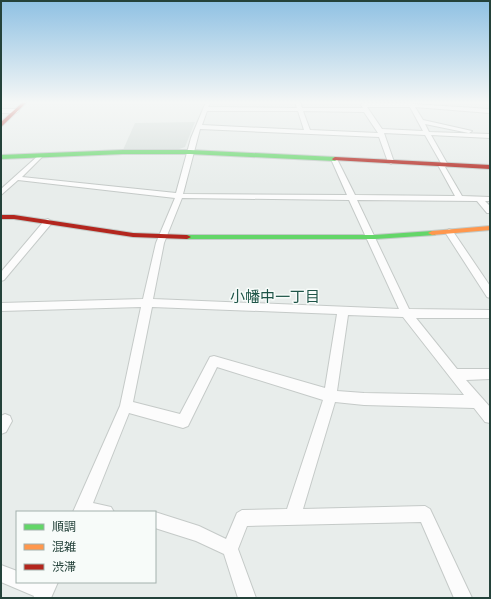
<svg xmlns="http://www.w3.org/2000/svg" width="491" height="599" font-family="Cabin,'Noto Sans JP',sans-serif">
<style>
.built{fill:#d6dedb}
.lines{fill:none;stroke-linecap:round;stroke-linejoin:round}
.street-casing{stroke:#c5cac8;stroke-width:2}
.fast-casing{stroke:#c3cbc8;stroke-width:2}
.slow-casing{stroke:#c3cbc8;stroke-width:2}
.jam-casing{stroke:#c3cbc8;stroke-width:2}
.street{fill:#fcfcfc;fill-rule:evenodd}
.fast{fill:#63d668;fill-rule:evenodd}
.slow{fill:#ff974d;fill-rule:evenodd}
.jam{fill:#b3261e;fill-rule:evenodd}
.labels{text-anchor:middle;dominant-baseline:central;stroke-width:3;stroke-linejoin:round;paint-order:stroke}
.neighbourhood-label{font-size:15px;fill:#1f5548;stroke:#f7fbf9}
</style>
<rect width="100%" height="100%" fill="#e8edeb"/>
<!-- built -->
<path class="built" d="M195,122L185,147L179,149L123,150L135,123Z"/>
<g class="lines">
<defs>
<path id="street" d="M206,102H211L208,107L297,108L295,102H300L302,108H363L361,105L364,103H408V102H412L413,104L490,109V113L415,107L423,120L472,131L469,133L425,124L429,132L490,134V138L431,135L448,165L445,167L462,196L490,197V201H485L490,206V213H487L477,201L357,200L409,309L490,310V318H416L457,369H490V379L466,380L490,407V423L485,422L474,408L364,405L335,402L303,509L425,506L430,509L472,598H454L421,522L247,526L238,549L256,598H238L224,554L196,541L155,528V512L199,526L226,539L237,513L242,510L287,509L323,400L217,367L188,426L183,428L129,413L93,503L111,507L114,512H73L120,406L141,307L1,311V303L143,299L156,243L175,198L18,180L1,195V189L40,154L43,156L22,177L176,193L191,138ZM367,107H410L423,131L382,129ZM207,111H298L304,130L202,125ZM303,111L364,112L378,133L310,130ZM200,129L379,137L388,162L391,164L394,162L384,133L425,135L441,163L438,165L455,196L355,195L337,159L334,157L331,159L347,195L183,194ZM182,198L349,200L399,309L153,299L164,243ZM152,307L337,314L325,388L214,356L210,357L180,414L133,402ZM348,315L403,317L464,395L364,393L337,391Z
M1,109H16L19,111L16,113H1Z
M48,219L52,222L51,224L4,280L1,281V272L45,220Z
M449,229L452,230L490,286V298L487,297L445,232Z
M5,414L10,416L12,421L6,432L1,434V416Z
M1,565L17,571V582H58L51,598H33L34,596L1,582Z"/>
<path id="fast" d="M123,150H190L335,157L338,159L335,161L190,154H123L1,159V155Z
M432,231L436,233L435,235L375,239H187L183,237L187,235H375Z"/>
<path id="slow" d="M490,226V230L432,235L428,233L432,231Z"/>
<path id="jam" d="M23,102H27L1,127V122Z
M335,157L490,165V169L333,160L332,159Z
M1,215H14L133,233L187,235L191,237L187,239L133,237L14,219H1Z"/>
</defs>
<!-- street casing -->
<use href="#street" class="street-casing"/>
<!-- fast casing -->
<use href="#fast" class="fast-casing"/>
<!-- slow casing -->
<use href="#slow" class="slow-casing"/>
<!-- jam casing -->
<use href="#jam" class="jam-casing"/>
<!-- street -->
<use href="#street" class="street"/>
<!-- fast -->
<use href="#fast" class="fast"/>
<!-- slow -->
<use href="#slow" class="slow"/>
<!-- jam -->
<use href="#jam" class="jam"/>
</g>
<!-- sky -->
<linearGradient id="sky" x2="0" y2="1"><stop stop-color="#8fc1e3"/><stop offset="0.55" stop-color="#f5f7f6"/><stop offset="1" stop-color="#f5f7f6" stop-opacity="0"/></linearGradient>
<rect width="491" height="186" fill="url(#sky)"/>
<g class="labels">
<!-- neighbourhood labels -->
<g class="neighbourhood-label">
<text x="275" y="297">小幡中一丁目</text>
</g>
</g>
<!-- border -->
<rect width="491" height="599" fill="none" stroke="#24423a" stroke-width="4"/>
<!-- legend -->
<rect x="16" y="511" width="140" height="72" fill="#f7fbf9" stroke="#a3b1ad"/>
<rect x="24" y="524" width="20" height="6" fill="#63d668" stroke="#a3b1ad"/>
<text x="52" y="531" font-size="12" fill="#24423a">順調</text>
<rect x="24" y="544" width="20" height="6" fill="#ff974d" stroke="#a3b1ad"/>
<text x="52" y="551" font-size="12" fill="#24423a">混雑</text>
<rect x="24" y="564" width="20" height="6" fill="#b3261e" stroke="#a3b1ad"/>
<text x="52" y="571" font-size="12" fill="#24423a">渋滞</text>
</svg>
